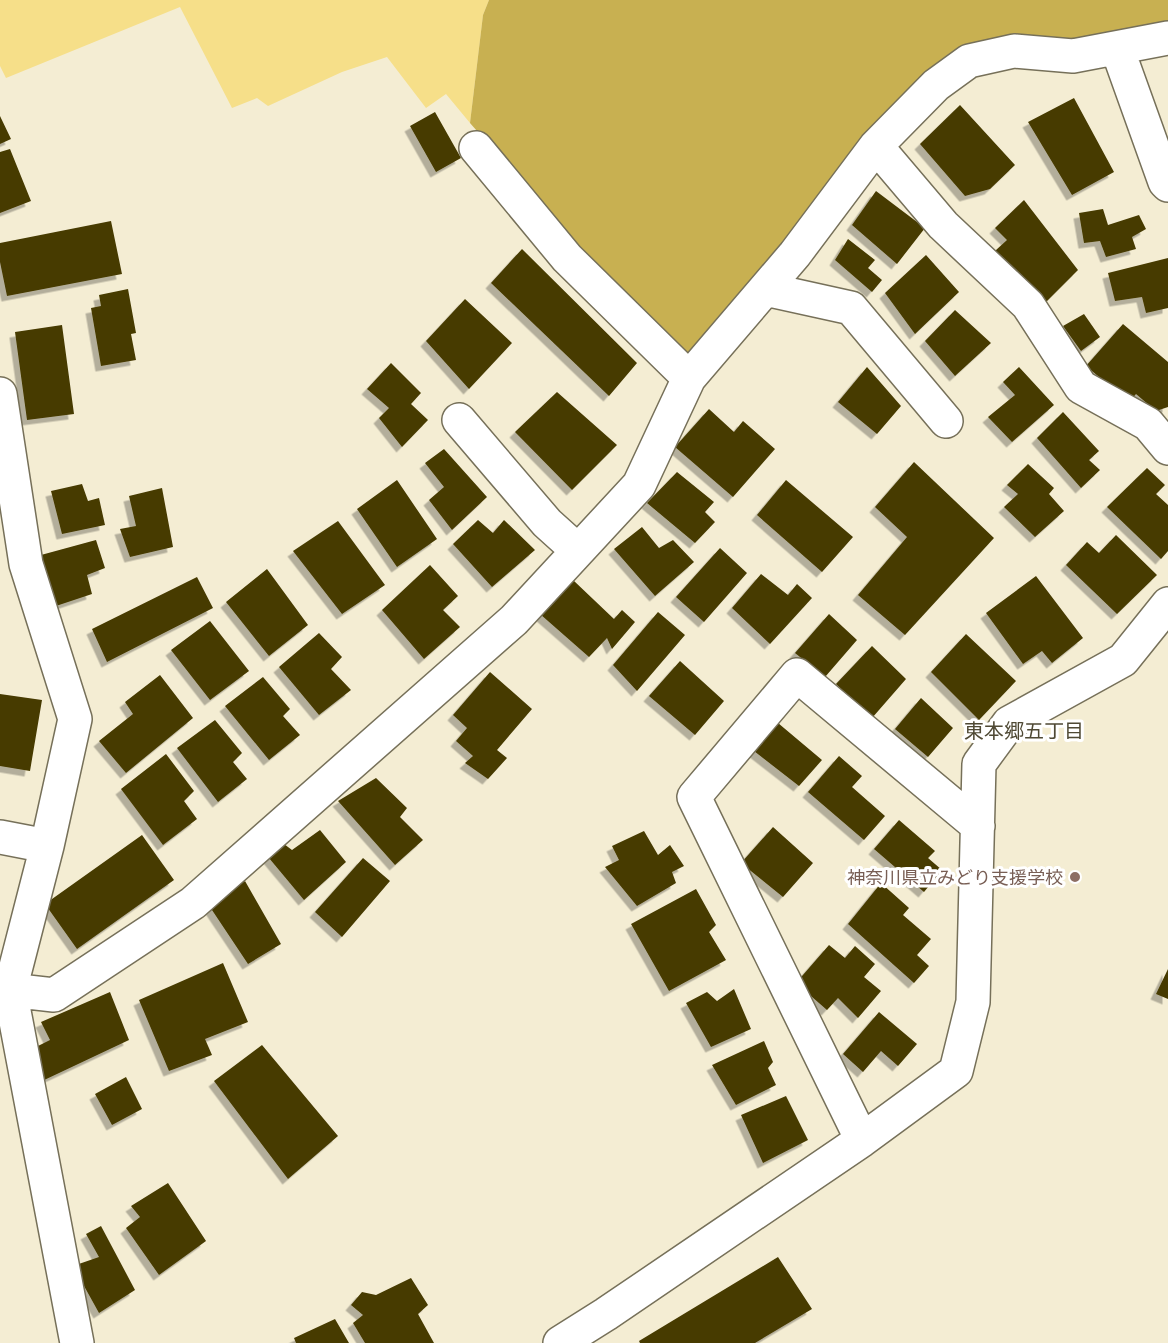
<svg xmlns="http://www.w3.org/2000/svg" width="1168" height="1343" font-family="Quicksand,'Noto Sans JP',sans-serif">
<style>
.green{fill:#f6df89}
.forest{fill:#c8b051}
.building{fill:#463a01;filter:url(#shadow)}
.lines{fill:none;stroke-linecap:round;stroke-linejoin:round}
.minor-casing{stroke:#767059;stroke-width:36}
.minor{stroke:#fff;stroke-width:33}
.education-dot{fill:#8d6e63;stroke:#fff;stroke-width:2}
.labels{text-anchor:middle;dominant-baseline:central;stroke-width:6;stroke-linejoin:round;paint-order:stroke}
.education-label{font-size:18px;fill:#785e54;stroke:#fff;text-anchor:end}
.neighbourhood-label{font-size:20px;fill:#4f4934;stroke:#fff}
</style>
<defs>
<filter id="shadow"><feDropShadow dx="-5.5" dy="5.5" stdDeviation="0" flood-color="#0004"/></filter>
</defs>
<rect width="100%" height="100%" fill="#f4edd3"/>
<!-- green -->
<path class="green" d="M0,0H489L483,15L470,123L446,94L426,108L387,57L342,72L268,106L257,98L232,108L180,7L6,78L0,66Z"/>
<!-- forest -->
<path class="forest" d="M489,0H1168V26L1088,40L969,46L793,233L687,355L597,268L470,123L483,15Z"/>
<!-- building -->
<path class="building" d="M1074,98L1114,172L1072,195L1028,122Z
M960,105L1015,165L990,189L965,196L920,144Z
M435,112L461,158L436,172L410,126Z
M0,116L11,139L0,144Z
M10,149L31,201L0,213V152Z
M876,191L925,228L897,264L852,225Z
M1024,200L1078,270L1043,305L995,251L1007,240L995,228Z
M1103,209L1108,225L1139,215L1146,229L1132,237L1136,249L1106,257L1100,241L1084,243L1079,213Z
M111,221L122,274L7,296L0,262V243Z
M848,239L875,260L868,268L882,280L872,292L835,260Z
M522,249L637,363L609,396L491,283Z
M926,255L959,292L915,334L885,293Z
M1168,258V308L1146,313L1142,297L1115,301L1108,273Z
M128,289L136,333L131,334L136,360L101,366L91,308L101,306L99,295Z
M465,299L512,343L469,389L426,341Z
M955,310L991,343L955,376L925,341Z
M1084,314L1100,337L1081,351L1063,326Z
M1123,324L1168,362V407L1156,411L1136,394L1129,402L1086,366Z
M62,325L74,414L27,420L15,332Z
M391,363L421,393L411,404L428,420L402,447L379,418L389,408L367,389Z
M867,367L901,406L877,434L838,402Z
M1019,367L1054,405L1012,442L988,417L1015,395L1003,382Z
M557,392L617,445L572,490L515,432Z
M709,409L734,432L743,421L775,449L733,497L675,447Z
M1063,412L1099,451L1089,460L1100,470L1081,488L1037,438Z
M444,449L487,497L452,530L429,500L444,487L425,463Z
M914,462L994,538L905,635L858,595L907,537L875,507Z
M1028,464L1054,488L1049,494L1064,511L1035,537L1004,507L1018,494L1007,485Z
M1147,468L1165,485L1156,494L1168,505V551L1161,559L1107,507Z
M677,472L714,502L705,512L715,522L695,543L647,503Z
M397,480L437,539L397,567L357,509Z
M786,480L853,537L822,572L757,515Z
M82,484L88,501L99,498L105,525L62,534L51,491Z
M162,488L173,547L130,557L120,529L136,526L129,496Z
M478,520L493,533L504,520L535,550L492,587L453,544Z
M338,521L385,585L342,614L293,551Z
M642,527L659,548L673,540L694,562L655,596L614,549Z
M1116,535L1157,575L1117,614L1066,565L1087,542L1099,553Z
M96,540L105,568L87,575L92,594L53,607L41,555Z
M720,548L747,573L704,622L676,597Z
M430,565L458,596L443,610L460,627L424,659L382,610Z
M267,569L308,625L269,656L226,602Z
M761,574L788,595L797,584L812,598L770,644L732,608Z
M1036,576L1083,638L1052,663L1042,651L1023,664L986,613Z
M197,577L213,608L107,662L92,629Z
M573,580L614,619L622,610L635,622L612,649L607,638L589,657L540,614Z
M658,612L685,635L637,691L613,665Z
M829,614L857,640L825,677L795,653Z
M210,621L249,671L210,700L171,650Z
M319,633L342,657L331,669L351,690L319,715L279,667Z
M966,634L1016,681L979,720L931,672Z
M872,646L906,679L872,718L836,684Z
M680,661L724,701L695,735L649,696Z
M490,672L532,709L497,750L507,758L488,779L465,763L473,756L456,741L467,728L453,715Z
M160,675L193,718L126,773L99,741L133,714L125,702Z
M263,677L290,709L283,716L300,735L269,760L225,706Z
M0,694L42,700L30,771L0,766Z
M921,698L953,728L928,757L895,729Z
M215,720L242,753L233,762L247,779L218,802L177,748Z
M778,723L822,760L799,786L754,751Z
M166,754L194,791L184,801L197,819L163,845L121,789Z
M839,756L862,776L852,787L885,816L864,840L808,792Z
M376,778L407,808L400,817L423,840L395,865L338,801Z
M899,820L935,851L928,858L942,870L924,892L874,849Z
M773,827L813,863L783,897L741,863Z
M320,830L346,862L304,900L269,858L284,844L292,850Z
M644,831L658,855L670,845L684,866L672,872L676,883L637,906L605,867L619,860L612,846Z
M142,835L174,880L77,949L45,904Z
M363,858L390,881L342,937L315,912Z
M245,881L281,944L248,964L208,904Z
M881,883L909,908L903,915L931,939L917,955L929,966L914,983L848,924Z
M696,889L716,925L709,932L726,960L669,991L631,924Z
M829,945L845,958L855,946L875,964L864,977L881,991L858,1018L838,998L827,1010L796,983Z
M223,963L248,1022L205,1039L212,1055L169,1071L139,1000Z
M1168,969V999L1156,994Z
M734,989L751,1029L711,1047L686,1003L707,992L717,1001Z
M110,992L129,1040L40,1082L32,1049L50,1040L41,1022Z
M879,1012L917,1044L898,1066L881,1051L863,1072L843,1054Z
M764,1041L773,1062L768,1068L776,1085L736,1105L712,1065Z
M262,1045L338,1136L288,1179L214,1081Z
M126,1077L142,1109L112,1125L95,1094Z
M786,1096L808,1140L763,1163L741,1115Z
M168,1183L206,1241L159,1275L126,1228L140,1217L131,1206Z
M101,1226L135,1290L99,1313L73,1266L99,1257L86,1234Z
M778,1257L812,1309L755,1343H640L639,1341Z
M411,1278L428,1305L418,1314L434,1343H365L353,1323L363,1315L351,1305L362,1292L376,1295Z
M335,1319L349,1343H296L294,1338Z"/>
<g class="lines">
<defs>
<path id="minor" d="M1117,48L1165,182L1168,185
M876,146L943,225L1028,305L1081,387L1148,424L1168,448
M476,148L567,258L689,378
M765,289L851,308L946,421
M0,394L26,564L75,719L47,846L10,990L77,1343
M459,420L547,523L578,551
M0,837L47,846
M10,990L54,995L193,903L514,620L639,485L689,378L795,254L876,146L936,85L969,61L1014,51L1073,56L1168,38
M862,1140L694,797L797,675L978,826
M560,1343L606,1314L862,1140L956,1071L973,1002L979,764L1009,723L1123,660L1168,604"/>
</defs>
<!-- minor casing -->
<use href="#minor" class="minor-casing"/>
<!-- minor -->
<use href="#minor" class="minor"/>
</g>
<!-- markers -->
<circle class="education-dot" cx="1075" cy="877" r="6"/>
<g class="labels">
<!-- education labels -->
<g class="education-label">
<text x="1063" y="877">神奈川県立みどり支援学校</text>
</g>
<!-- neighbourhood labels -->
<g class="neighbourhood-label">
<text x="1024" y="730">東本郷五丁目</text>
</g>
</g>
</svg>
